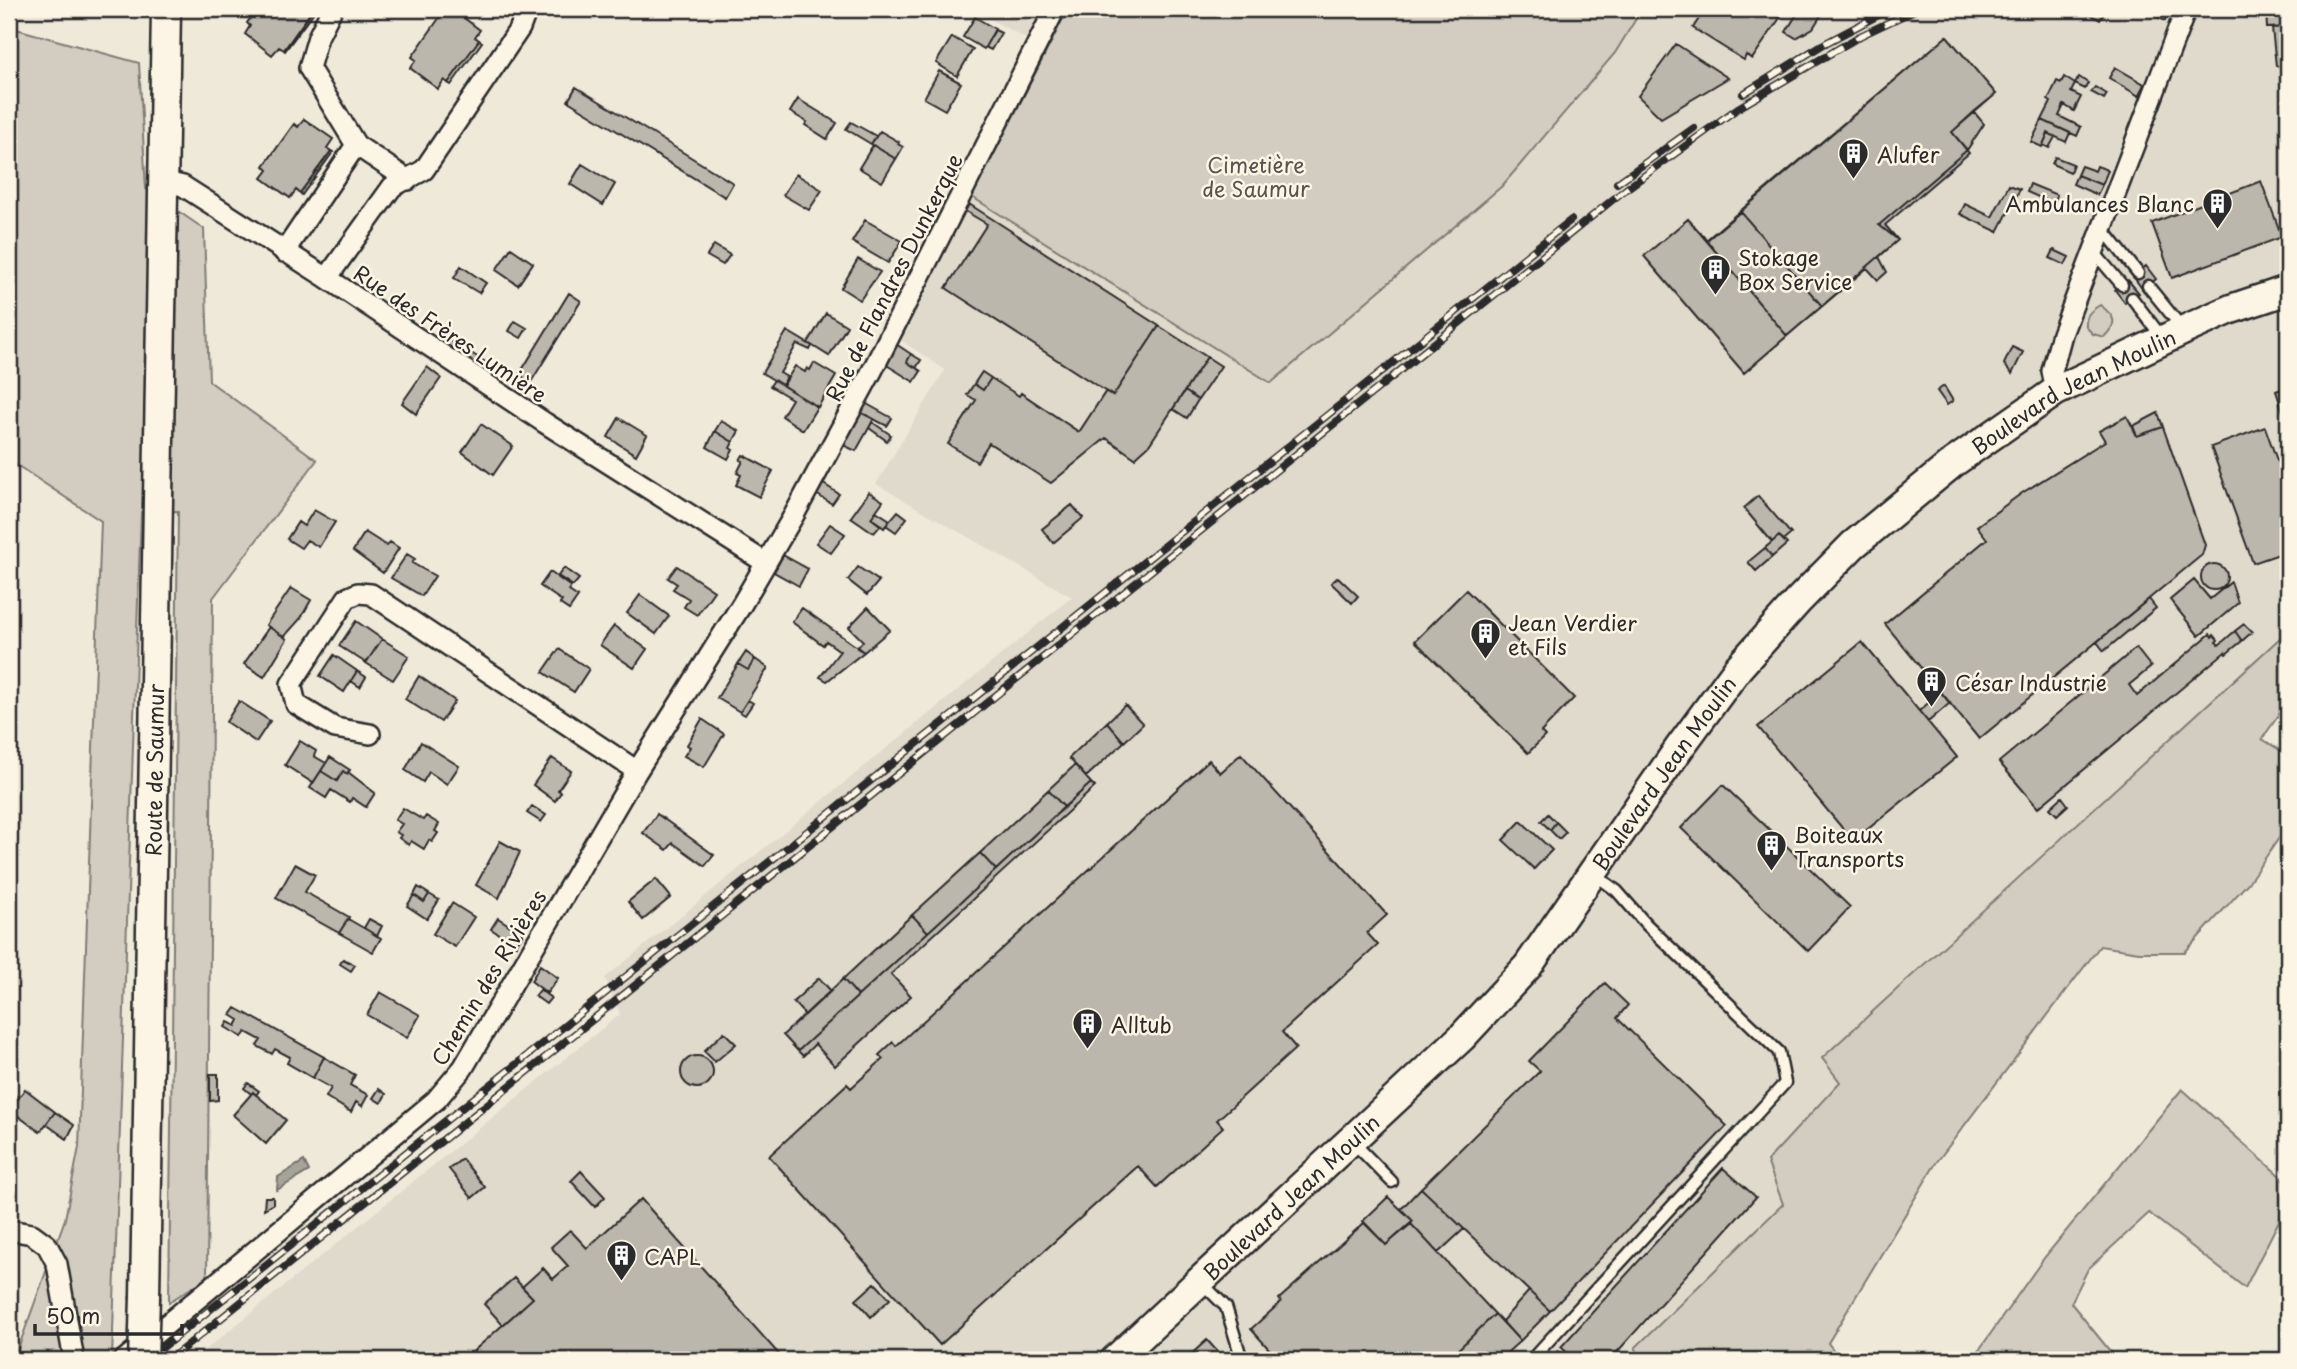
<svg xmlns="http://www.w3.org/2000/svg" width="2297" height="1369" font-family="'Playpen Sans',sans-serif">
<style>
.built{fill:#e0dacc}
.green{fill:#d2cdc0;stroke:#7e7c76;stroke-width:2}
.water{fill:#a6a399;stroke:#75736d;stroke-width:2}
.building{fill:#bcb7ac;stroke:#2b2b2b;stroke-width:2}
.lines{fill:none;stroke-linecap:round;stroke-linejoin:round}
.lane-casing{stroke:#2b2b2b;stroke-width:15}
.street-casing{stroke:#2b2b2b;stroke-width:24}
.secondary-casing{stroke:#2b2b2b;stroke-width:33}
.lane{stroke:#fcf5e5;stroke-width:10}
.street{stroke:#fcf5e5;stroke-width:19}
.secondary{stroke:#fcf5e5;stroke-width:28}
.rail-casing{stroke:#2b2b2b;stroke-width:8}
.rail{stroke:#fcf5e5;stroke-width:5;stroke-dasharray:16;stroke-linecap:butt}
.secondary-bridge-casing{stroke:#2b2b2b;stroke-width:33;stroke-linecap:butt}
.secondary-bridge{stroke:#fcf5e5;stroke-width:28}
.labels{text-anchor:middle;dominant-baseline:central;stroke-width:5;stroke-linejoin:round;paint-order:stroke}
.poi-label{font-size:21px;fill:#2b2b2b;stroke:#fcf5e5;text-anchor:start}
.park-label{font-size:21px;fill:#555450;stroke:#fcf5e5}
.street-label{font-size:21px;fill:#2b2b2b;stroke:#fcf5e5}
</style>
<rect width="100%" height="100%" fill="#efe9da"/>
<filter id="ink" filterUnits="userSpaceOnUse"><feTurbulence type="fractalNoise" baseFrequency=".0143" numOctaves="2"/><feDisplacementMap in="SourceGraphic" scale="14" xChannelSelector="R" yChannelSelector="G"/><feConvolveMatrix kernelMatrix="1 2 1 2 8 2 1 2 1" color-interpolation-filters="sRGB"/></filter>
<g filter="url(#ink)">
<!-- built -->
<path class="built" d="M972,9H2288V641L2279,638L1822,1057L1840,1082L1768,1161L1783,1203L1623,1360H193L620,1014L605,978L1072,597L876,484L945,370L896,337L1044,49Z"/>
<!-- green -->
<path class="green" d="M1068,9H1642L1615,53L1502,186L1271,383L972,197Z
M9,27L139,63L146,189L204,229L209,381L317,460L213,598L207,1278L169,1302L178,511L141,512L112,1360H14L65,1219L79,1147L101,521L9,460Z
M2100,305C2116,317 2118,323 2104,337L2093,334L2086,327C2085,315 2090,311 2100,305Z
M2280,638L2288,641V702L2262,739L2288,755V825L2248,883L2185,952H2139L2100,946L1936,1163L1828,1343L1841,1360H1644L1635,1348L1783,1204L1767,1161L1840,1082L1822,1058Z
M2182,1089L2288,1183V1203L2245,1288L2149,1213L2088,1269L2071,1303L2114,1356L2107,1360H1972L2044,1258Z"/>
<!-- water -->
<path class="water" d="M304,1161L309,1171L277,1190L278,1177Z"/>
<!-- building -->
<path class="building" d="M257,9H313L284,50L279,47L272,55L245,34L250,26L247,23Z
M313,9H316L285,51L284,50Z
M452,9L480,30L475,37L479,40L448,83L444,80L438,89L410,68L416,60L412,57L442,14L447,17Z
M936,9H956L951,17Z
M1705,9H1786L1752,59L1746,55L1744,60L1693,28Z
M1800,9H1825L1813,28L1796,38L1786,32Z
M2081,9H2107L2100,20Z
M2144,9H2170L2165,21Z
M2266,9H2286L2287,27L2267,28Z
M2285,9H2288V65L2276,66L2272,28L2287,27Z
M2286,9H2288V65L2276,66L2272,28L2287,27Z
M975,17L995,29L984,49L963,37Z
M995,30L1001,33L991,50L985,47Z
M1947,36L1996,94L1952,132L1969,153L1885,225L1898,240L1879,257L1887,272L1878,280L1867,268L1744,373L1644,256L1688,219L1707,240Z
M1947,36L1996,94L1974,112L1984,124L1967,150L1879,225L1898,240L1822,306L1740,211Z
M952,37L973,49L957,76L936,63Z
M479,40L482,42L451,85L448,83Z
M1676,44L1728,78L1661,118L1638,96Z
M2115,67L2144,84L2139,96L2109,78Z
M939,71L961,83L945,110L924,98Z
M2064,77L2075,84L2071,92L2081,97L2074,111L2064,105L2059,116L2081,127L2077,136L2042,120L2051,102L2048,100L2057,81L2061,83Z
M2079,77L2088,83L2085,89L2075,84Z
M576,87L733,183L725,197L568,101Z
M2095,87L2107,94L2104,99L2091,92Z
M798,99L837,123L827,139L805,125L807,122L790,112Z
M1974,112L1984,124L1967,150L1952,132Z
M304,119L333,139L327,148L331,151L300,193L296,190L290,198L262,178L268,170L264,166L294,124L298,127Z
M2042,120L2070,133L2066,142L2048,133L2042,147L2031,142Z
M851,122L876,136L871,144L846,129Z
M880,131L899,142L898,144L903,147L896,159L871,144Z
M2048,133L2055,137L2049,148L2043,145Z
M873,145L896,159L882,182L859,168Z
M331,151L333,152L302,195L300,193Z
M2055,157L2073,164L2070,172L2052,164Z
M582,164L615,184L603,205L570,184Z
M2081,166L2095,171L2097,166L2108,170L2102,185L2077,175Z
M796,174L822,190L809,210L783,195Z
M2077,175L2102,185L2097,195L2073,184Z
M2261,181L2282,237L2172,278L2152,223Z
M2030,184L2057,195L2054,204L2027,192Z
M2009,185L2020,189L1998,232L1960,214L1965,204L1992,217Z
M969,204L1159,326L1113,396L946,288L987,224L965,211Z
M1740,211L1822,306L1787,336L1706,240Z
M1688,219L1787,336L1744,373L1644,256Z
M865,220L902,241L888,263L852,242Z
M714,245L730,255L723,265L707,256Z
M511,248L533,263L518,285L496,270Z
M2054,250L2069,257L2065,265L2050,258Z
M858,259L880,272L860,300L841,288Z
M461,266L486,283L479,293L454,278Z
M2146,266L2156,279L2143,290L2133,276Z
M2128,280L2139,293L2125,303L2115,290Z
M569,293L581,301L531,382L519,375Z
M826,313L847,326L829,356L808,343Z
M515,321L527,328L521,338L509,331Z
M1159,326L1207,357L1149,445L1135,458L1106,438L1051,483L989,443L977,462L948,444L976,400L967,395L974,384L983,390L991,378L1019,396L1021,393L1079,432L1106,391L1113,396Z
M787,331L812,346L810,350L797,344L780,373L787,377L782,385L762,373Z
M446,338L463,348L455,361L438,350Z
M896,344L911,354L907,362L921,371L914,382L885,364Z
M2012,347L2023,352L2012,374L2004,364Z
M463,348L495,368L488,381L455,361Z
M911,354L921,360L916,368L907,362Z
M1207,357L1221,366L1198,400L1185,391Z
M814,363L836,376L818,407L783,386L795,366L805,372L807,368L810,370Z
M427,367L441,378L416,414L402,403Z
M982,372L991,378L983,390L974,384Z
M774,380L817,407L803,430L782,416L792,399L770,386Z
M1944,386L1953,401L1947,405L1937,391Z
M2288,387V427L2276,391Z
M1185,391L1198,400L1187,418L1173,409Z
M865,403L892,418L887,426L860,412Z
M860,412L874,419L856,451L843,445Z
M2158,413L2163,427L2137,436L2133,426Z
M2127,416L2137,436L2163,427L2205,545L2202,555L1979,739L1885,624L1987,539L1977,526L2022,493L2105,441L2099,431Z
M619,418L647,435L636,455L608,437Z
M721,421L739,431L733,442L715,431Z
M872,422L891,435L887,441L869,428Z
M481,424L513,446L493,475L462,452Z
M2265,427L2288,491V551L2253,563L2211,447Z
M715,431L733,442L730,448L733,450L728,459L707,447Z
M743,455L773,471L759,497L736,485L741,475L737,473L743,461L740,460Z
M822,483L839,494L832,504L816,494Z
M869,492L883,501L871,518L881,525L874,533L851,517Z
M1758,496L1791,534L1784,540L1779,536L1772,542L1744,508Z
M1072,505L1083,518L1053,543L1042,529Z
M314,510L335,522L319,547L307,540L301,548L287,539L298,522L304,526Z
M876,511L890,520L884,528L871,518Z
M898,511L907,518L896,532L886,525Z
M830,524L845,534L831,553L816,543Z
M365,532L387,546L390,542L399,548L383,573L353,551Z
M1779,536L1787,544L1772,557L1765,548Z
M1765,548L1772,557L1756,571L1748,562Z
M407,554L415,559L412,563L435,576L422,596L391,578Z
M783,555L808,569L799,586L774,572Z
M2201 577a13 13 0 1 1 26 0a13 13 0 1 1-26 0Z
M677,566L714,591L697,615L684,607L689,599L673,589L677,584L668,578Z
M858,567L879,581L867,595L848,580Z
M564,568L579,579L573,586L558,576Z
M550,572L571,587L569,591L578,597L569,610L560,604L562,601L540,586Z
M1338,577L1358,596L1352,603L1331,583Z
M2194,580L2210,599L2231,582L2238,603L2199,636L2170,600Z
M291,588L311,600L301,618L284,637L266,625Z
M1466,590L1574,698L1541,732L1545,736L1528,753L1415,641Z
M640,595L669,616L656,634L627,613Z
M2149,599L2156,608L2104,651L2097,642Z
M868,607L890,630L864,652L857,648L863,641L849,627Z
M802,608L864,652L827,681L820,677L840,651L826,641L823,645L792,622Z
M356,621L382,639L366,663L339,646Z
M2244,624L2252,632L2242,641L2235,631Z
M614,626L647,649L634,668L600,645Z
M269,627L287,639L264,677L244,664Z
M2235,631L2242,641L2226,654L2225,652L2038,808L1999,762L2136,648L2151,667L2129,685L2137,696L2210,634L2212,637L2214,635L2218,640L2216,642L2219,645Z
M382,639L409,656L393,680L366,663Z
M1862,642L1957,757L1853,841L1758,727Z
M559,649L589,669L574,692L543,672Z
M746,652L755,659L748,670L738,664Z
M334,655L357,671L344,692L320,676Z
M755,659L768,668L740,712L717,698L738,664L748,670Z
M357,671L366,677L360,687L351,681Z
M419,676L455,701L441,722L405,699Z
M1941,692L1950,703L1928,722L1919,711Z
M748,700L753,703L745,715L740,712Z
M239,701L270,721L256,742L226,722Z
M1125,705L1143,724L1124,742L1107,722Z
M702,719L724,734L704,767L684,756L690,747L687,745Z
M1107,722L1124,742L1086,777L1069,758Z
M300,741L316,751L314,756L326,763L313,783L285,765Z
M421,742L459,766L447,784L429,772L423,782L405,770Z
M1241,754L1387,915L1367,933L1378,945L1282,1032L1296,1048L1217,1120L1223,1127L1157,1187L1138,1166L940,1345L769,1156L847,1084L851,1088L883,1059L879,1055L893,1042L896,1046L1209,760L1220,773Z
M330,757L350,770L347,774L343,771L337,781L321,771Z
M552,758L571,771L558,790L561,792L555,801L533,785Z
M1075,765L1091,783L1064,807L1048,790Z
M321,771L337,781L343,771L347,774L348,772L375,793L366,807L352,798L350,802L331,790L326,798L310,788Z
M1091,783L1095,787L891,974L911,996L835,1066L815,1044L803,1056L798,1051Z
M1723,785L1850,907L1808,951L1681,828Z
M1048,790L1064,807L996,870L980,853Z
M2062,797L2068,805L2057,815L2050,808Z
M532,806L546,815L541,822L527,813Z
M403,808L423,820L426,816L439,824L435,831L438,833L432,842L429,840L424,849L411,841L409,845L399,838L401,835L396,832L402,824L395,820Z
M657,814L714,855L705,866L673,843L667,850L643,833Z
M1548,814L1556,822L1550,830L1541,821Z
M1521,821L1552,850L1534,869L1503,840Z
M1556,822L1566,832L1559,839L1550,830Z
M500,841L520,852L499,898L476,885Z
M980,853L996,870L928,932L912,915Z
M295,864L315,875L305,892L349,917L339,933L276,898Z
M656,879L671,897L643,920L628,902Z
M418,887L429,894L424,902L414,895Z
M429,894L439,900L427,919L407,906L414,895L424,902Z
M452,903L474,917L455,947L433,934Z
M912,915L928,932L858,996L843,979Z
M498,918L523,934L516,945L491,929Z
M348,919L381,938L373,952L339,933Z
M369,919L382,926L377,936L364,928Z
M343,959L355,965L351,971L340,964Z
M540,965L558,978L547,993L531,981Z
M819,978L831,991L805,1015L793,1002Z
M843,979L858,996L798,1051L783,1035Z
M1605,983L1628,1005L1617,1018L1727,1126L1550,1311L1421,1188L1540,1071L1529,1061Z
M540,990L551,998L546,1004L535,996Z
M380,992L420,1015L407,1038L367,1015Z
M236,1008L324,1057L313,1078L287,1063L290,1057L275,1049L272,1054L257,1046L261,1040L246,1032L242,1037L225,1027L228,1022L236,1026L239,1020L231,1015Z
M724,1032L736,1044L715,1062L704,1051Z
M681 1072a16 16 0 1 1 32 0a16 16 0 1 1-32 0Z
M324,1057L355,1075L350,1085L368,1095L362,1106L356,1102L351,1112L326,1097L331,1088L313,1078Z
M210,1074H218V1100L210,1101Z
M248,1083L259,1091L256,1095L253,1092L251,1094L244,1088Z
M25,1089L55,1112L40,1132L10,1110Z
M379,1089L386,1094L381,1103L373,1098Z
M9,1090L19,1098L11,1109L9,1107Z
M253,1092L286,1120L266,1144L233,1115Z
M55,1112L74,1125L67,1139L46,1124Z
M462,1159L485,1187L472,1198L449,1169Z
M1723,1168L1756,1197L1610,1360H1575L1561,1347Z
M581,1171L605,1197L595,1207L571,1181Z
M1421,1188L1464,1229L1438,1253L1411,1224L1413,1221L1401,1209Z
M265,1197H273V1204L264,1209Z
M1388,1197L1413,1221L1386,1245L1363,1221Z
M641,1199L784,1360H471L468,1356L533,1298L522,1287L543,1268L553,1279L568,1266L551,1247L570,1230L587,1248Z
M1364,1223L1386,1245L1411,1224L1495,1314L1447,1360H1266L1262,1356L1269,1349L1251,1329L1281,1302L1279,1299Z
M514,1278L533,1298L503,1325L484,1304Z
M875,1283L890,1299L871,1317L856,1300Z
M1529,1291L1550,1311L1520,1341L1502,1321Z
M1495,1314L1520,1341L1499,1360H1447Z
M1207,1340L1225,1360H1191L1188,1357Z
M1558,1351L1567,1360H1548Z"/>
<g class="lines">
<defs>
<path id="lane" d="M2103,229L2138,273
M2094,252L2122,285
M2148,286L2183,329
M2132,298L2161,336
M1352,1141L1392,1182
M1202,1283L1226,1307L1242,1360
M1531,1360L1785,1083L1779,1052L1646,924L1617,891L1594,874"/>
<path id="street" d="M527,9L520,28L424,170L392,187L327,278L545,423L766,563
M356,145L408,180
M162,181L183,186L327,278
M284,252L356,145L309,68L318,37L332,9
M2056,391L2052,371L2062,334L2186,9
M370,734L335,728L296,704L291,684L347,598L358,593L371,594L637,771
M9,1232L15,1231L32,1234L47,1245L57,1264L74,1360
M124,1360L436,1100L463,1068L637,771L742,604L794,515L872,371L1055,9"/>
<g id="secondary">
<path id="s1" d="M145,1297L166,9"/>
<path id="s2" d="M1115,1360L1462,1037L1528,966L1680,747L1738,668L1798,601L1853,545L1954,462L2056,391L2184,330L2231,309L2288,290"/>
</g>
</defs>
<!-- lane casing -->
<use href="#lane" class="lane-casing"/>
<!-- street casing -->
<use href="#street" class="street-casing"/>
<!-- secondary casing -->
<use href="#secondary" class="secondary-casing"/>
<!-- lane -->
<use href="#lane" class="lane"/>
<!-- street -->
<use href="#street" class="street"/>
<!-- secondary -->
<use href="#secondary" class="secondary"/>
<defs>
<path id="rail" d="M1743,94L1822,45L1890,9
M1617,183L1694,128
M147,1360L1571,220
M169,1360L1626,189L1738,108L1860,36L1917,9"/>
</defs>
<!-- rail casing -->
<use href="#rail" class="rail-casing"/>
<!-- rail -->
<use href="#rail" class="rail"/>
<defs>
<path id="secondary-bridge" d="M143,1360L145,1297"/>
</defs>
<!-- secondary-bridge casing -->
<use href="#secondary-bridge" class="secondary-bridge-casing"/>
<!-- secondary-bridge -->
<use href="#secondary-bridge" class="secondary-bridge"/>
</g>
</g>
<!-- icons -->
<defs>
<symbol id="building-pin" viewBox="-11 -11 22 30"><path d="M0 17L-7.5 6A9.5 9.5 0 1 1 7.5 6Z" fill="#2b2b2b" stroke="#fcf5e5"/><path d="M-4-6H4V6H1V3H-1V6H-4ZM-2.5-4.3h1.7v1.8h-1.7ZM.8-4.3h1.7v1.8H.8ZM-2.5-1h1.7V.8h-1.7ZM.8-1h1.7V.8H.8Z" fill="#fff"/></symbol>
</defs>
<g fill-rule="evenodd">
<use href="#building-pin" x="1836" y="136" width="35" height="47"/>
<use href="#building-pin" x="2200" y="186" width="35" height="47"/>
<use href="#building-pin" x="1698" y="252" width="35" height="47"/>
<use href="#building-pin" x="1468" y="616" width="35" height="47"/>
<use href="#building-pin" x="1914" y="664" width="35" height="47"/>
<use href="#building-pin" x="1754" y="828" width="35" height="47"/>
<use href="#building-pin" x="1070" y="1006" width="35" height="47"/>
<use href="#building-pin" x="604" y="1238" width="35" height="47"/>
</g>
<g class="labels">
<!-- poi labels -->
<g class="poi-label">
<text x="1877" y="154">Alufer</text>
<text x="2194" y="203" text-anchor="end">Ambulances Blanc</text>
<text x="1738" y="257">Stokage<tspan x="1738" dy="24">Box Service</tspan></text>
<text x="1508" y="622">Jean Verdier<tspan x="1508" dy="24">et Fils</tspan></text>
<text x="1955" y="682">César Industrie</text>
<text x="1794" y="834">Boiteaux<tspan x="1794" dy="24">Transports</tspan></text>
<text x="1111" y="1024">Alltub</text>
<text x="644" y="1256">CAPL</text>
</g>
<!-- park labels -->
<g class="park-label">
<text x="1256" y="164">Cimetière<tspan x="1256" dy="24">de Saumur</tspan></text>
</g>
<!-- street labels -->
<g class="street-label">
<text transform="translate(893 277) rotate(-63)">Rue de Flandres Dunkerque</text>
<text transform="translate(451 333) rotate(34)">Rue des Frères Lumière</text>
<text stroke="none"><textPath href="#s2" startOffset="1374">Boulevard Jean Moulin</textPath></text>
<text stroke="none"><textPath href="#s1" startOffset="527">Route de Saumur</textPath></text>
<text stroke="none"><textPath href="#s2" startOffset="807">Boulevard Jean Moulin</textPath></text>
<text transform="translate(488 977) rotate(-59)">Chemin des Rivières</text>
<text stroke="none"><textPath href="#s2" startOffset="240">Boulevard Jean Moulin</textPath></text>
</g>
</g>
<!-- margin -->
<rect width="2297" height="1369" fill="none" stroke="#fcf5e5" stroke-width="35"/>
<rect x="18" y="18" width="2262" height="1334" fill="none" stroke="#2b2b2b" stroke-width="2.5" filter="url(#ink)"/>
<!-- scale -->
<path d="M35 1324v10h147v-10" fill="none" stroke="#2b2b2b" stroke-width="3.5"/>
<text x="46" y="1324" font-size="21" fill="#2b2b2b" stroke="#fcf5e5" stroke-width="5" paint-order="stroke">50 m</text>
</svg>
